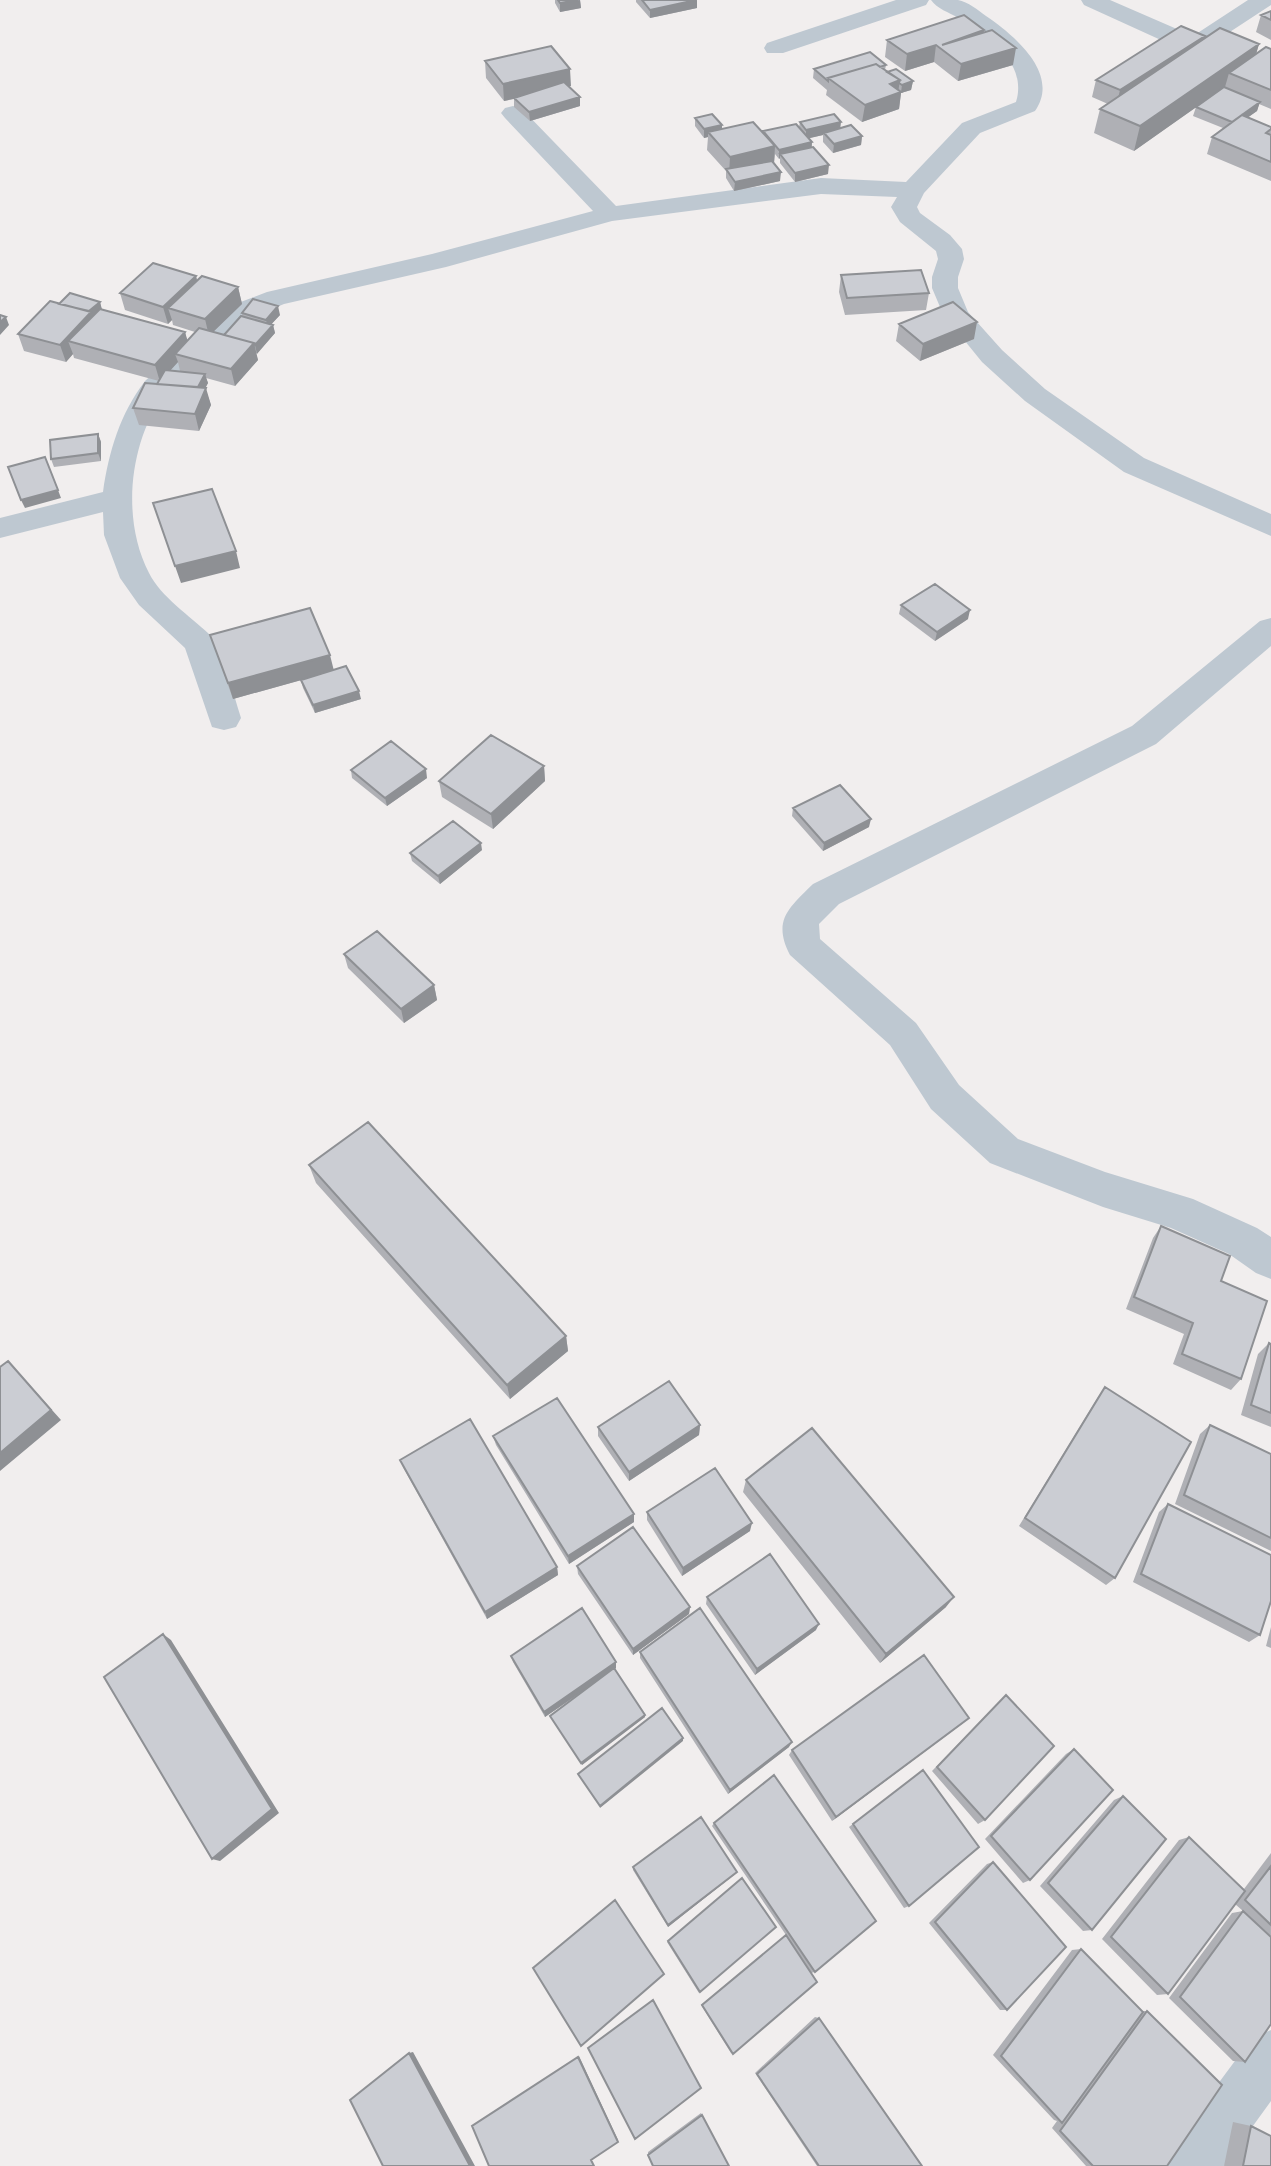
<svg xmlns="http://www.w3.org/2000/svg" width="1271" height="2166" font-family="'Alegreya Sans',sans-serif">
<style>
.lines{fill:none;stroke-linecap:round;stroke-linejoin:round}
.minor{fill:#bec8d1;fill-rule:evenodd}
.wall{fill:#afb0b5;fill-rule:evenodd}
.shaded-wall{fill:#8e9094}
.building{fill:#cbcdd3;stroke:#8e9094;stroke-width:2}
</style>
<rect width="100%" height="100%" fill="#f1eeee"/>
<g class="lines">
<!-- minor -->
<path class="minor" d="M896,0H929L926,5L783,53H767L764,48L767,43Z
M931,0C940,0 950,0 958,0C968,2 978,10 986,16C1014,35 1061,74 1035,111L980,133L924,193L917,207L920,213L950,235L962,249L964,259L958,277V288L968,312L1002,350L1045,389L1144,458L1271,514V536L1124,472L1025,401L982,362L943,314L932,288V277L938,259L936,251L900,222L891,207L897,197L821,194L612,221L446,267L284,304L250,318L236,328L165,393C129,442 121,519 149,573C161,597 190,616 209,634C225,660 232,689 241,718L236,727L224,730L212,727L185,648L139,605L120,578L104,535L103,512L0,538V518L103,492C109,451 120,414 145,381L216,316L230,306L267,292L432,254L593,211L505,118L501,113L505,108L513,106L521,108L616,206L821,178L906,182L962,123L1016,102C1028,63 988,35 958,18C949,12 937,9 931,0Z
M1081,0H1110L1193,36L1248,0H1271V5L1213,43L1271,57V71L1185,51L1084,5Z
M1271,618V646L1156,744L839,904L819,924L820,939L916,1023L959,1085L1018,1139L1105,1172L1193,1199L1257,1228L1271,1237V1279L1256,1273L1229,1254L1171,1228L1103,1207L990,1163L931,1109L890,1045L790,955C772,920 789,908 813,884L1132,726L1260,621Z
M1271,2030V2101L1224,2166H1163L1171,2147L1252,2038Z"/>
</g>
<!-- wall -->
<path class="wall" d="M555,0H580L581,8L560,12L555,3Z
M636,0H697V8L650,18L636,2Z
M1271,11V40L1256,32L1261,15Z
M984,30V32L1013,65L958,81L934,62L905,71L885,57L887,40Z
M1205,36L1204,38L1259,44L1256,54L1271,49V109L1259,104L1257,111L1248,117L1271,127V181L1207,154L1212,137L1223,128L1193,116L1196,107L1134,151L1094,133L1100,109L1108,104L1092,97L1096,80Z
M485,61L571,86H568L580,97V106L530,121L514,107V99L504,101L486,78Z
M886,65L885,70L887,72L913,81L911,90L901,93L899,109L862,122L826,95L827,90L813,78L814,69Z
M695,118L722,125V129L763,133L799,127L800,122L840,129L862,136L861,145L833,153L823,142V135L809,138L812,142V147L828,174L795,182L780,163V158L779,159L775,154L774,163L780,181L734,191L726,178V171L707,150L708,137L704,138L695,126Z
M841,275L929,293L926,310L845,315L839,292Z
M196,276L197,281L238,287L242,304L213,332L224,335L242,317V313L280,315L271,324L273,325L275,333L256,354L258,360L235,386L206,378L208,383L205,388L211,405L199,431L139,425L133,408L159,381L74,358L73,354L66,362L24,351L18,334L59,304L100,302L102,310L185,332L187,341L195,332L173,325L172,320L168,324L125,310L120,293ZM178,362L180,371L184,372L170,370Z
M899,324L974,339L920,361L896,341Z
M98,434L101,442V461L54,467L51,459Z
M901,605L968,619L935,641L899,614Z
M210,635L334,669L361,699L315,713L303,688L301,680L233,699Z
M544,766L545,781L493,829L442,797L439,781Z
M351,770L427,778L387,806L352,778Z
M793,808L869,827L823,851L792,816Z
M482,850L440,884L412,861L410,853Z
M344,954L434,985L437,1000L404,1023L348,968Z
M309,1165L566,1336L568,1351L510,1399L316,1183Z
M1161,1226L1241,1379L1231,1390L1173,1364L1184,1334L1126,1309L1153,1238Z
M1269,1343L1271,1344V1427L1241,1415L1258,1354Z
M1105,1387L1115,1578L1106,1585L1019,1526L1098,1397Z
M700,1425L699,1435L629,1481L598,1436V1427Z
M1210,1425L1271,1454V1551L1175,1504L1200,1434Z
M493,1436L634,1514V1522L569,1564L496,1445Z
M400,1460L557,1567L558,1575L487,1619L404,1469Z
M746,1480L946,1607L880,1663L743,1492Z
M1168,1504L1260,1635L1249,1642L1133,1582L1159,1512Z
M647,1512L750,1531L682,1576L647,1520Z
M577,1566L690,1607L689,1614L633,1655L578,1574Z
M707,1597L816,1630L755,1675L706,1604Z
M1271,1627V1648L1266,1646Z
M640,1652L789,1747L728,1794L640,1658Z
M511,1656L616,1662V1668L615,1669L645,1715V1717L582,1765L550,1716L576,1696L545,1717L513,1662Z
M1006,1695L985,1820L978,1824L932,1771Z
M969,1718L832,1821L789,1755L792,1750Z
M1074,1749L1030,1880L1023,1883L985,1839L1066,1754Z
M923,1770L909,1906L904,1908L849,1827Z
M1123,1796L1092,1930L1083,1931L1040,1886L1114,1800Z
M714,1823L815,1972L811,1973L733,2054L731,2053L701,2005L786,1935L712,1826Z
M1189,1837L1244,1889L1271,1853V2024L1245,2062L1233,2061L1169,1998L1232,1913L1243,1911L1235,1904L1168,1994L1157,1995L1102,1939L1179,1840Z
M993,1862L1007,2010H1000L929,1923L987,1864Z
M633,1867L735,1874L668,1927L633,1870Z
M668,1941L700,1992L699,1993L667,1942Z
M1081,1949L1142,2011H1147L1167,2166H1086L1052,2128L1057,2121L1054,2120L993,2055L1072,1950Z
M815,2017L819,2018L922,2166H817L755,2073Z
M701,2113L729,2166L648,2155V2152Z
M1233,2122L1251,2126L1271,2166H1224Z"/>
<!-- shaded-wall -->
<path class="shaded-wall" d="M580,0L581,8L560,12V3Z
M697,0V8L650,18V10Z
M984,30L981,47L942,45Z
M1205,36L1200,53L1116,107L1120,90Z
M1259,44L1252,68L1229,73L1225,87L1134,151L1140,126Z
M936,45L934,62L905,71L907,54Z
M1016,48L1013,65L958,81L961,64Z
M570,69L571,86L504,101L503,84Z
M900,80L898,93L901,92L902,85L913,81L911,90L901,93L899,109L862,122L865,105L890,84Z
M580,97V106L530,121L529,112Z
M1260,102L1257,111L1229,131L1232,122Z
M841,122L840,131L824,133L823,135L806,139V130Z
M722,125V134L708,132V137L704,138V129Z
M862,136L861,145L833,153L834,144Z
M812,142L811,151L780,154V158L779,159V150Z
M775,146L774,163L729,174L730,157Z
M829,165L828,174L795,182V173Z
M781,172L780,181L734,191L735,182Z
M196,276L200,293L168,308L172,320L168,324L163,307Z
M238,287L242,304L209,336L205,319Z
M100,302L102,310L68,341L73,354L66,362L60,345L88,312Z
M278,306L280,315L268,328L266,320Z
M6,317L9,325L0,335V322Z
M977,322L974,339L920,361L923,344Z
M273,325L275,333L257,354L255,345Z
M185,332L190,349L175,354L178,362L160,382L155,365Z
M254,343L258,360L235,386L231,369Z
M205,374L208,383L198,402L196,393Z
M206,388L211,405L199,431L195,414Z
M98,434L101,442V461L98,453Z
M58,490L61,498L25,508L21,500Z
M236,551L240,568L181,583L175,566Z
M970,610L968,619L935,641L937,632Z
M330,655L334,671L233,699L228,683Z
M359,691L361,699L315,713L313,705Z
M544,766L545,781L493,829L491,814Z
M426,769L427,778L387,806L385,798Z
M871,819L869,827L823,851L824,843Z
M481,843L482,850L440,884L438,876Z
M434,985L437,1000L404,1023L401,1009Z
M566,1336L568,1351L510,1399L507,1385Z
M8,1361L61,1420L0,1471V1453Z
M700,1425L699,1435L629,1481V1472Z
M634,1514V1522L569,1564L568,1556Z
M752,1523L750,1531L682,1576L683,1568Z
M557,1567L558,1575L487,1619L485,1612Z
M954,1597L946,1607L880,1663L886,1654Z
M690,1607L689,1614L633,1655V1649Z
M819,1624L816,1630L755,1675L757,1669Z
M163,1634L171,1640L279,1813L220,1861L212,1859Z
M616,1662V1668L545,1717L544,1712Z
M645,1715V1717L582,1765L581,1763Z
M969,1718L963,1723L832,1821L836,1817Z
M683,1738V1741L600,1808V1806Z
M792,1742L789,1747L728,1794L730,1790Z
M737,1872L735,1874L668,1927V1925Z
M413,2052L475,2166H470L409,2053Z
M579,2056L618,2140V2142L578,2057Z"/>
<!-- building -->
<path class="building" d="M558,0H578L560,3Z
M642,0H696L650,10Z
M1271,11V20L1261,15Z
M964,15L984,30L942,45L992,30L1016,48L961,64L936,45L907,54L887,40Z
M1181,26L1205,36L1120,90L1096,80Z
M1220,28L1259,44L1140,126L1100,109Z
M551,46L570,69L503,84L485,61Z
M1266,47L1271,49V90L1229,73Z
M870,52L886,65L880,67L876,64L828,78V81L814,69Z
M876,64L900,80L890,84L901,92L865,105L828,78Z
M896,69L913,81L902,85L899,83L900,80L887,72Z
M564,82L580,97L529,112L514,98Z
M1224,87L1260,102L1232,122L1196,107Z
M712,114L722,125L704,129L695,118Z
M834,114L841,122L806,130L800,122Z
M1242,115L1271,127V129L1266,133L1271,135V162L1212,137Z
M753,122L775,146L730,157L708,132Z
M796,124L812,142L779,150L763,131Z
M851,125L862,136L834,144L824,133Z
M813,147L829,165L795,173L780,154Z
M772,161L781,172L735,182L726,169Z
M153,263L196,276L163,307L120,293Z
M921,270L929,293L847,298L841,275Z
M202,276L238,287L205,319L168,308Z
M70,293L100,302L89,311L59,304Z
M253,299L278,306L266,320L242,313Z
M50,301L91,312L60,345L18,334Z
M953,302L977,322L923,344L899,324Z
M100,309L185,332L155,365L68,341Z
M0,315L6,317L0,322Z
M241,316L273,325L255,345L254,343L224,335Z
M199,328L254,343L231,369L175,354Z
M165,370L205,374L198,387L157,384Z
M145,383L206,388L195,414L133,408Z
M98,434V453L51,459L50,440Z
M45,457L58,490L21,500L8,467Z
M212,489L236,551L175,566L153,503Z
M935,584L970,610L937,632L901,605Z
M310,608L330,655L228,683L210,635Z
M346,666L359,691L313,705L301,680Z
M491,735L544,766L491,814L439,781Z
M391,741L426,769L385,798L351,770Z
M840,785L871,819L824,843L793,808Z
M453,821L481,843L438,876L410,853Z
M377,931L434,985L401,1009L344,954Z
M368,1122L566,1336L507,1385L309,1165Z
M1161,1226L1230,1256L1221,1281L1267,1301L1241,1379L1182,1354L1193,1323L1134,1297Z
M1269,1343L1271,1344V1413L1251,1405Z
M8,1361L51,1410L0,1453V1367Z
M669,1381L700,1425L629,1472L598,1427Z
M1105,1387L1191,1442L1115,1578L1025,1518Z
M557,1398L634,1514L568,1556L493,1436Z
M470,1419L557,1567L485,1612L400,1460Z
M1210,1425L1271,1454V1538L1184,1495Z
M812,1428L954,1597L886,1654L746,1480Z
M715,1468L752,1523L683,1568L647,1512Z
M1168,1504L1271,1555V1601L1260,1635L1141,1574Z
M633,1527L690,1607L633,1649L577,1566Z
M770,1554L819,1624L757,1669L707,1597Z
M582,1608L616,1662L544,1712L511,1656Z
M700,1608L792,1742L730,1790L640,1652Z
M163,1634L272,1809L212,1859L104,1677Z
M924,1655L969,1718L836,1817L792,1750Z
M614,1668L645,1715L581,1763L550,1716Z
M1006,1695L1054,1746L985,1820L937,1767Z
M662,1708L683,1738L600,1806L578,1774Z
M1074,1749L1113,1790L1030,1880L991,1836Z
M923,1770L979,1847L909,1906L853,1824Z
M774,1775L876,1921L815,1972L714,1823Z
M1123,1796L1166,1839L1092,1930L1048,1883Z
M701,1817L737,1872L668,1925L633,1867Z
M1189,1837L1245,1891L1168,1994L1111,1937Z
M993,1862L1066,1947L1007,2010L935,1922Z
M1271,1866V1925L1245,1900Z
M742,1878L776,1927L700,1992L668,1941Z
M615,1900L664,1974L581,2046L533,1968Z
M1243,1911L1271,1937V2024L1245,2062L1180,1997Z
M786,1935L817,1982L733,2054L702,2005Z
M1081,1949L1143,2012L1062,2123L1001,2056Z
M653,2000L701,2088L635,2139L588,2048Z
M1147,2011L1222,2085L1167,2166H1093L1060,2131Z
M819,2018L922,2166H819L757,2074Z
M409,2053L470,2166H383L350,2100Z
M578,2057L618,2142L591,2160L594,2166H489L472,2126Z
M702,2115L729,2166H653L648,2155Z
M1251,2126L1271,2136V2166H1243Z"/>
</svg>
